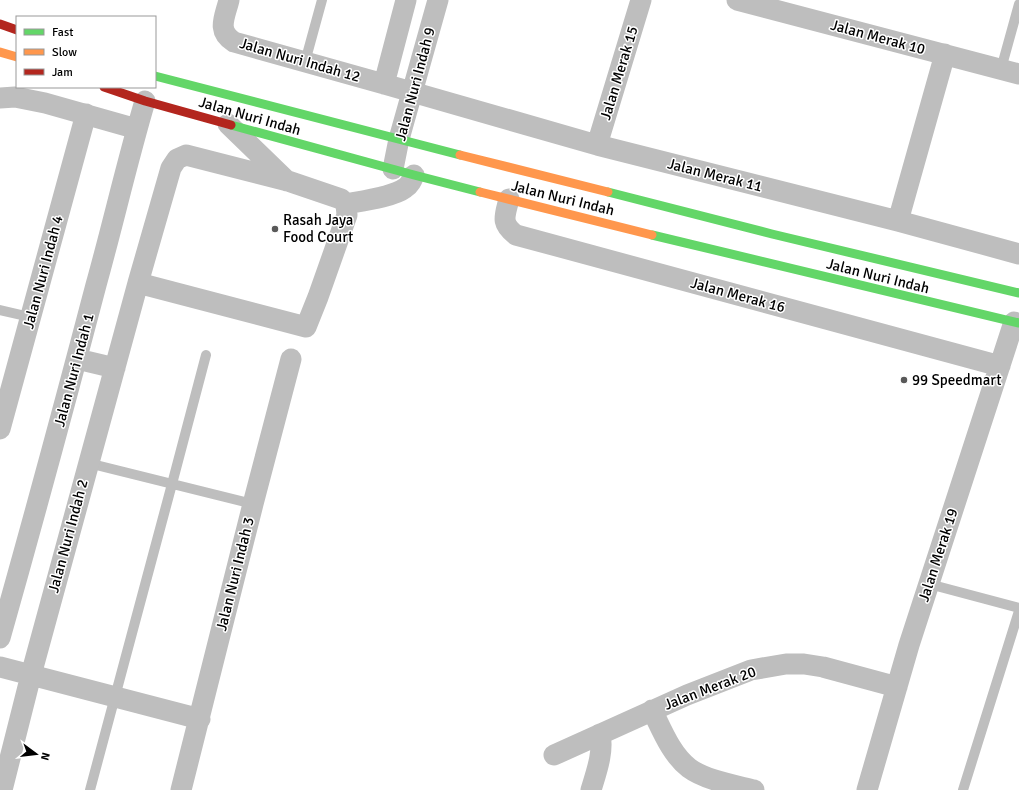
<svg xmlns="http://www.w3.org/2000/svg" width="1019" height="790" font-family="Signika,sans-serif">
<style>
.lines{fill:none;stroke-linecap:round;stroke-linejoin:round}
.lane{stroke:#bebebe;stroke-width:10}
.street{stroke:#bebebe;stroke-width:21}
.fast{stroke:#63d668;stroke-width:9}
.slow{stroke:#ff974d;stroke-width:9}
.jam{stroke:#b3261e;stroke-width:9}
.poi-dot{fill:#595959;stroke:#fff;stroke-width:1.5}
.labels{text-anchor:middle;dominant-baseline:central;stroke-width:3;stroke-linejoin:round;paint-order:stroke}
.street-label{font-size:15px;fill:#000;stroke:#fff}
.poi-label{font-size:15px;fill:#000;stroke:#fff;text-anchor:start}
</style>
<rect width="100%" height="100%" fill="#fff"/>
<g class="lines">
<!-- lane -->
<path class="lane" d="M305,62L322,0
M1001,69L1019,4
M0,310L30,317
M88,463L253,504
M929,584L1019,608
M90,790L172,484L206,355
M963,790L1019,611"/>
<!-- street -->
<path class="street" d="M229,0C225,17 216,31 234,42L384,84L597,145L898,221L1019,254
M737,0L1019,74
M384,84L406,0
M0,98L15,97L45,103L137,129
M228,124L287,181
M597,145L641,0
M186,155L288,181L341,199L346,204L347,215L318,297L306,327L138,283L171,168L177,159Z
M393,169L399,139L438,0
M509,199C505,216 500,223 516,235L1000,366
M346,204C362,201 393,197 405,188C410,185 412,180 414,175
M898,221L945,54
M77,359L115,368
M0,429L86,114
M0,638C33,521 65,403 96,285C113,224 127,162 145,101
M0,667L200,719
M652,710C662,730 671,754 689,768C705,780 734,785 754,790
M554,755L687,695L751,670L786,664H804L823,667L897,687
M2,790L31,675L138,283
M181,790L253,504L291,359
M591,790C596,773 604,752 600,734
M867,790L909,645L1014,322"/>
<!-- fast -->
<path class="fast" d="M155,76L460,155
M231,125L414,175L480,192
M608,192L772,234L1019,293
M652,235L1019,323"/>
<!-- slow -->
<path class="slow" d="M0,52L17,57
M460,155L608,192
M480,192L652,235"/>
<!-- jam -->
<path class="jam" d="M0,24L17,30
M104,87L145,101L231,125"/>
</g>
<!-- markers -->
<g class="poi-dot">
<circle cx="275" cy="229" r="4"/>
<circle cx="904" cy="380" r="4"/>
</g>
<g class="labels">
<!-- street labels -->
<g class="street-label">
<text transform="translate(878 37) rotate(15)">Jalan Merak 10</text>
<text transform="translate(300 60) rotate(16)">Jalan Nuri Indah 12</text>
<text transform="translate(619 73) rotate(-73)">Jalan Merak 15</text>
<text transform="translate(415 84) rotate(-75)">Jalan Nuri Indah 9</text>
<text transform="translate(250 116) rotate(16)">Jalan Nuri Indah</text>
<text transform="translate(715 175) rotate(14)">Jalan Merak 11</text>
<text transform="translate(563 198) rotate(14)">Jalan Nuri Indah</text>
<text transform="translate(43 272) rotate(-75)">Jalan Nuri Indah 4</text>
<text transform="translate(878 276) rotate(14)">Jalan Nuri Indah</text>
<text transform="translate(738 295) rotate(15)">Jalan Merak 16</text>
<text transform="translate(74 370) rotate(-75)">Jalan Nuri Indah 1</text>
<text transform="translate(68 536) rotate(-75)">Jalan Nuri Indah 2</text>
<text transform="translate(938 555) rotate(-72)">Jalan Merak 19</text>
<text transform="translate(235 574) rotate(-76)">Jalan Nuri Indah 3</text>
<text transform="translate(710 688) rotate(-21)">Jalan Merak 20</text>
</g>
<!-- poi labels -->
<g class="poi-label">
<text x="283" y="220">Rasah Jaya<tspan x="283" dy="17">Food Court</tspan></text>
<text x="912" y="380">99 Speedmart</text>
</g>
</g>
<!-- legend -->
<rect x="16" y="16" width="140" height="72" fill="#ffffff" stroke="#999999"/>
<rect x="24" y="29" width="20" height="6" fill="#63d668" stroke="#999999"/>
<text x="52" y="36" font-size="12" fill="#000000">Fast</text>
<rect x="24" y="49" width="20" height="6" fill="#ff974d" stroke="#999999"/>
<text x="52" y="56" font-size="12" fill="#000000">Slow</text>
<rect x="24" y="69" width="20" height="6" fill="#b3261e" stroke="#999999"/>
<text x="52" y="76" font-size="12" fill="#000000">Jam</text>
<!-- north arrow -->
<g transform="translate(36 754) rotate(105)" stroke="#ffffff" stroke-width="3" paint-order="stroke">
<path d="M0-3L7 15L0 10L-7 15Z" fill="#000000"/>
<text y="-6" font-size="11" font-weight="bold" text-anchor="middle" fill="#000000">N</text>
</g>
</svg>
